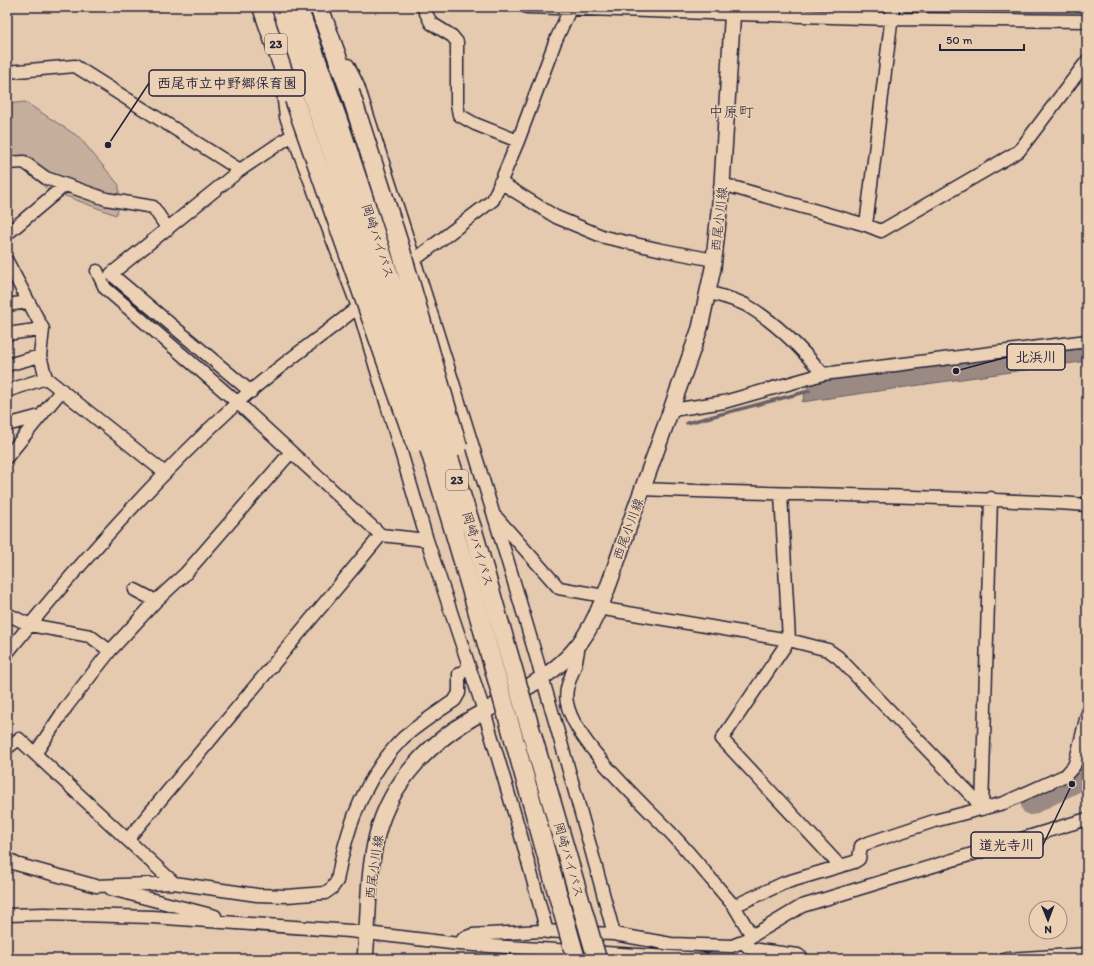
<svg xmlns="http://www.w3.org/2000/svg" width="1094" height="966" font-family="Itim,'Klee One',sans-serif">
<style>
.green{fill:#c5ae9c;stroke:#74686c}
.water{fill:#9b8983;stroke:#6b6066}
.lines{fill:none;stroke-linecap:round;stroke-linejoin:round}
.stream{stroke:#6b6066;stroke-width:3.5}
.river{stroke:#9b8983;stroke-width:20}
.minor-casing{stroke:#22223b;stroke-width:15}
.major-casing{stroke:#22223b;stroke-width:18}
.highway-casing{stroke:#22223b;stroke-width:21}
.minor{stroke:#edd1b4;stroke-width:12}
.major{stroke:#edd1b4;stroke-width:15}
.highway{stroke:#edd1b4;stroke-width:18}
.highway-bridge-casing{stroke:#22223b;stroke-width:21;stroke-linecap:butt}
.highway-bridge{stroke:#edd1b4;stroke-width:18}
.labels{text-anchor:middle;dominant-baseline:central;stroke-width:3;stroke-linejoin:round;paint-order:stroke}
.shield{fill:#edd1b4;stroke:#5f565f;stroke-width:1}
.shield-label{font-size:12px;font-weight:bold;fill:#22223b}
.street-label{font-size:13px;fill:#22223b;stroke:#edd1b4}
.quarter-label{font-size:15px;fill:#22223b;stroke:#edd1b4}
.leader{fill:none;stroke:#22223b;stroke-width:1.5}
.callout-dot{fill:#22223b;stroke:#edd1b4;stroke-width:1.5}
.callout{fill:#edd1b4;stroke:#22223b;stroke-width:1.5}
.callout-label{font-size:14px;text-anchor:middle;font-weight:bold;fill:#22223b}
</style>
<rect width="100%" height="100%" fill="#e5caaf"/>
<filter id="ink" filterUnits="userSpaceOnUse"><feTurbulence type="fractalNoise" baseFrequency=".025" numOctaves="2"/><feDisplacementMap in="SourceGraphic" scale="8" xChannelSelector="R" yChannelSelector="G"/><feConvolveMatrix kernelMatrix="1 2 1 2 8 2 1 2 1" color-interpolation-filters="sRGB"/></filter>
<g filter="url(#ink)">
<!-- green -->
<path class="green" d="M25,102L79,137L119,185V207L116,215L47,189L7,154V104Z"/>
<!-- water -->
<path class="water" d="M1087,348V361L802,402L810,381Z"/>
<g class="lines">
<!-- stream -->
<path class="stream" d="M687,423L809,391
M1072,784L1084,760L1087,751"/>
<!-- river -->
<path class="river" d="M1031,805L1087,777"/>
<defs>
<path id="minor" d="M423,7L431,23L452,36L457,42V104L459,115L475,124L518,141
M527,7L892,19L1087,21
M348,65L358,86C450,367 538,649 614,934
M7,72L75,66L240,170
M289,81L283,93L286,117L358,307L427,540L484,711L521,836L547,932
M7,163L24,162L46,178L106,199L153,207L168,229
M500,182L556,217L604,237L662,250L714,260
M722,184L866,225L881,231L1019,151L1087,61
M866,225L893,7
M7,234L65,185
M7,261L43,329L40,356L46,378L165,473
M409,264L493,200L518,141L555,42L571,7
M97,271L105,288L238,403L381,535L427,540
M708,292C720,296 734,299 746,305C776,322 801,348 823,374
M7,305L28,302
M7,334L43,329
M7,365L40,356
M7,391L46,378
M251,392L111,274L240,170L292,135
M672,410L724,402L823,374L1087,341
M7,425L40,416
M7,457L62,390
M642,489C791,495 939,495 1087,505
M781,494L789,640L722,739L840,866
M497,518L559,588L604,596
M135,590L156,601
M598,608L789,640L828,650L838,657L973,797L982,809
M7,614L30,625L90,636L110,651
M579,644C578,651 577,658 575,665C571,678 564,689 567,703C574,741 640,801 668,830C691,854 712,881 734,906L784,883L854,862L859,859L861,846L865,844L934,821L1004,803L1066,775L1074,766L1076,760L1087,715
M7,653C78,565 153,480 237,403C276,367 322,337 363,303
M7,748L19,739L174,883L257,895L287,896L325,893L332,888L337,881C346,828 365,776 403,738C419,724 438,712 455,700L459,693V674L469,668
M35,754L67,706L110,651L156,601L186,573L291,452
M982,809L991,498
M128,839L381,535
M7,858L16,864L96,886L174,883
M111,889L215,916
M734,906L752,936
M7,915L44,914L152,917L350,931L459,944L703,959
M742,942L751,949L798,955L803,959
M459,944L464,938L472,935L541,931L614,934L671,944L732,946L742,942L802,906L1087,819
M1006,959L1087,954"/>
<path id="major" d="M365,959C369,918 367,875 377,835C391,780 432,740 481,713C515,694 555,676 579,644C602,614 616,563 629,526C653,460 677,394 700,328L713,268L722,184L733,7"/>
<path id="highway" d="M262,7L294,99
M319,7L350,92"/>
</defs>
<!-- minor casing -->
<use href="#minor" class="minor-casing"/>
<!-- major casing -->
<use href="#major" class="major-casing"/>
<!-- highway casing -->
<use href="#highway" class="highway-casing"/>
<!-- minor -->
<use href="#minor" class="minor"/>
<!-- major -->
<use href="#major" class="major"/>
<!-- highway -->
<use href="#highway" class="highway"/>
<defs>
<path id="highway-bridge" d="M281,7C323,127 366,246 404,367C466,563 520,762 576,959
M298,7L340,126L473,531L597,959
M350,92L399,244L458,447
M294,99L415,443"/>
</defs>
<!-- highway-bridge casing -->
<use href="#highway-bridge" class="highway-bridge-casing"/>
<!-- highway-bridge -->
<use href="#highway-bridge" class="highway-bridge"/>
</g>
</g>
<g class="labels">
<!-- shield labels -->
<g class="shield">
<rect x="265" y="34" width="22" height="20" rx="3"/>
<rect x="446" y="470" width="22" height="20" rx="3"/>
</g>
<g class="shield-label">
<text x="276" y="44">23</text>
<text x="457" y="480">23</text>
</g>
<!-- street labels -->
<g class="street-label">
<text transform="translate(719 219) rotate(-84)">西尾小川線</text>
<text transform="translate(378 241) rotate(72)">岡崎バイパス</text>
<text transform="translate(628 529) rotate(-70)">西尾小川線</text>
<text transform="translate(478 549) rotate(73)">岡崎バイパス</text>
<text transform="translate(569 860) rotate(74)">岡崎バイパス</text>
<text transform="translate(374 867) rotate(-82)">西尾小川線</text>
</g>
<!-- quarter labels -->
<g class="quarter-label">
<text x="731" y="112">中原町</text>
</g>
</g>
<!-- callouts -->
<path class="leader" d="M108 145L149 83M956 371L1007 357M1072 784L1043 845"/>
<g class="callout-dot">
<circle cx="108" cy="145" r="4"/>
<circle cx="956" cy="371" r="4"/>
<circle cx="1072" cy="784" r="4"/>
</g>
<g class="callout">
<rect x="149" y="70" width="156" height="26" rx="4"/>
<rect x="1007" y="344" width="58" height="26" rx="4"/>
<rect x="971" y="832" width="72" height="26" rx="4"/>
</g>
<g class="callout-label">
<text x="227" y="88">西尾市立中野郷保育園</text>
<text x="1036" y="362">北浜川</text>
<text x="1007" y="850">道光寺川</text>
</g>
<!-- margin -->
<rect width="1094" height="966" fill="none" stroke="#edd1b4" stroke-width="24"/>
<rect x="12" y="12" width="1070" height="942" fill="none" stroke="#22223b" stroke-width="1.5" filter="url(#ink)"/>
<!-- north arrow -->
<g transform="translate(1048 920) rotate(179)"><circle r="19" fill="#edd1b4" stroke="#9c8b84"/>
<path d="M0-3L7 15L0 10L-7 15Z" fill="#22223b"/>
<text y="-6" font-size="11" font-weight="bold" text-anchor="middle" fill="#22223b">N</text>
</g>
<!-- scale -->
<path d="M940 44v6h84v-6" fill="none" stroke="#22223b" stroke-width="2"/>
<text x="946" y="44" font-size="12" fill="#22223b" stroke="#edd1b4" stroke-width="3" paint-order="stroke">50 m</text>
</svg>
